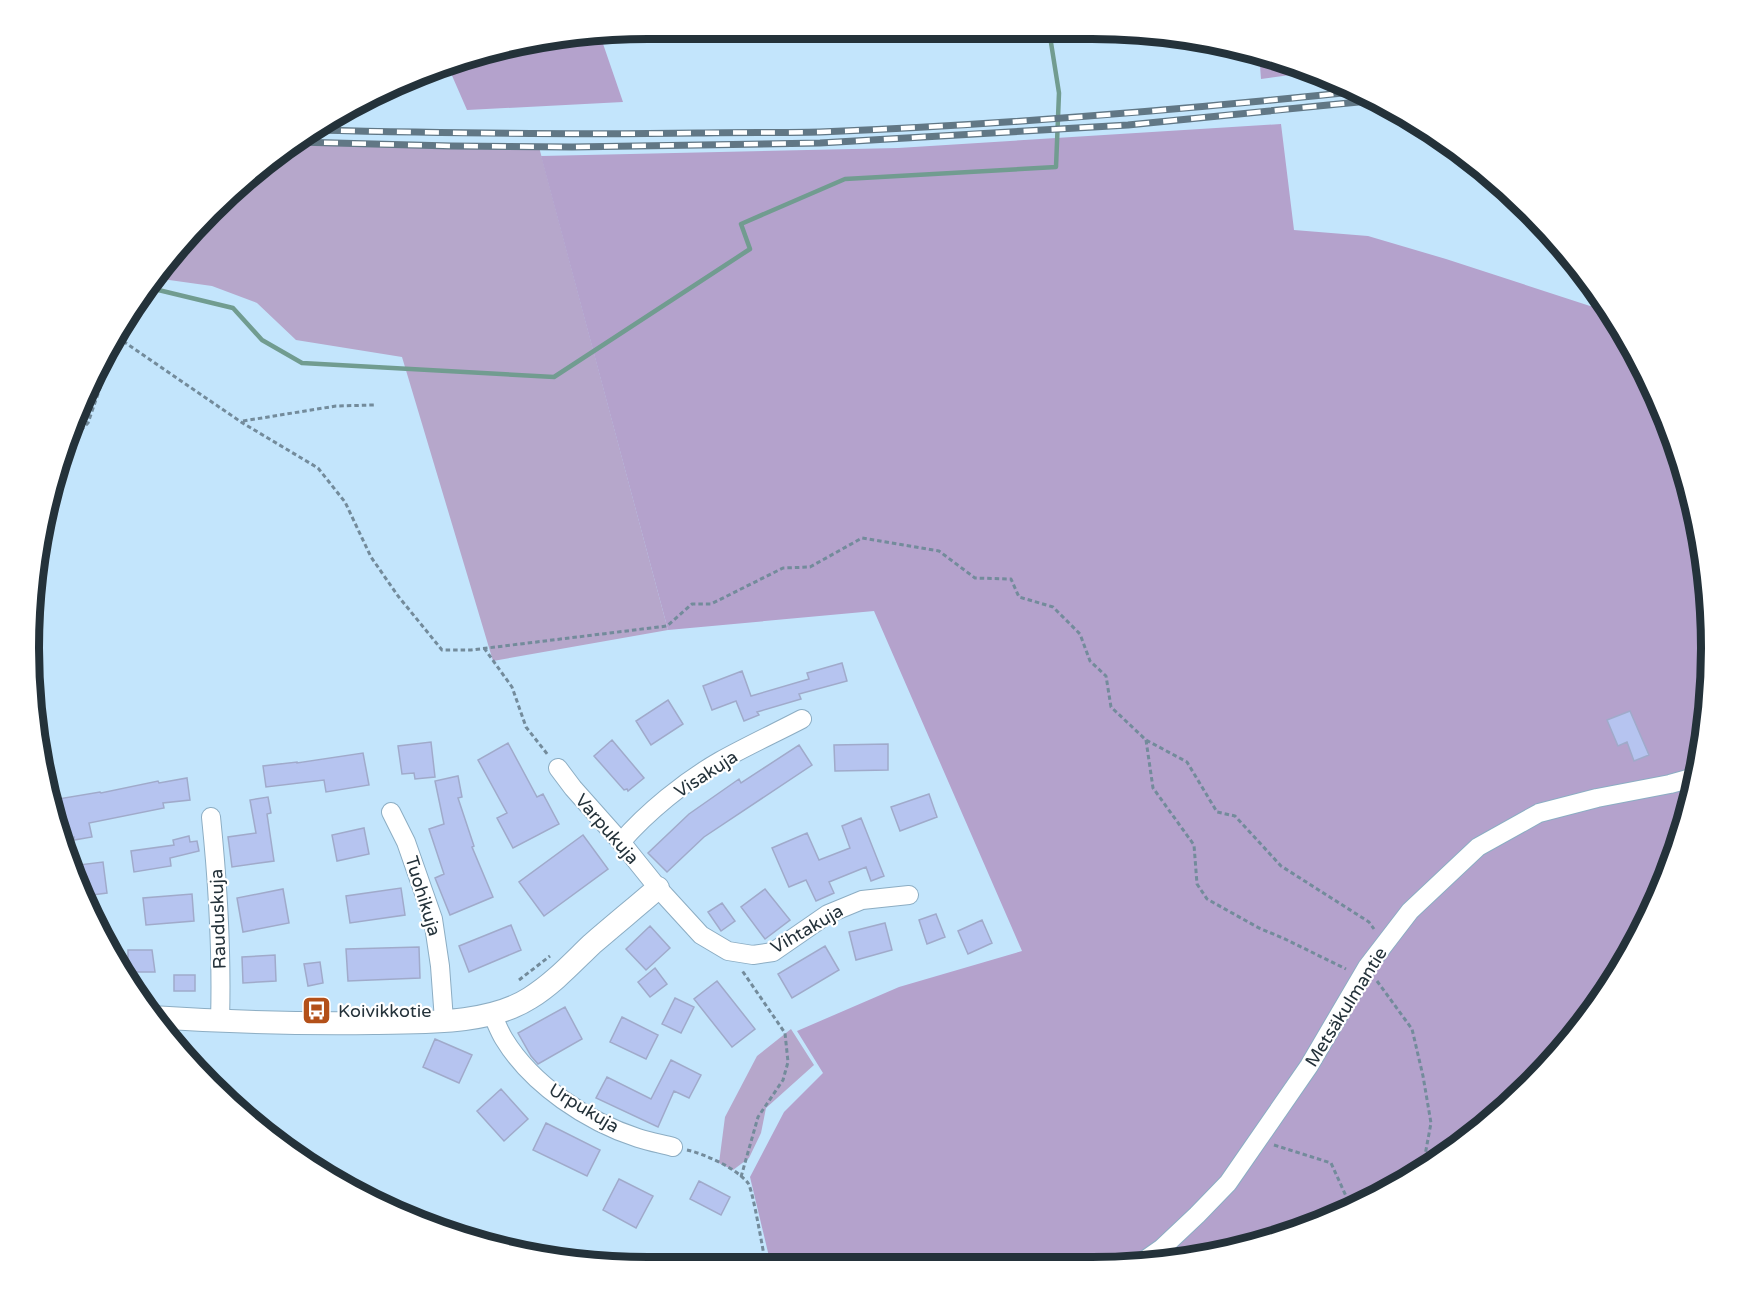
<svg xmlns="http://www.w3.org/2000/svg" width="1740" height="1296" font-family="'Varela Round',sans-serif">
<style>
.green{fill:#b6a7cb}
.forest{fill:#b4a2cc}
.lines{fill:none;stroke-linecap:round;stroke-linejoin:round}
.stream{stroke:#719c90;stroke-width:4.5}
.building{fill:#b6c4f0;stroke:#a0aaca;stroke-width:1.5}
.minor-casing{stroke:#8cadc3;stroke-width:20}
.tertiary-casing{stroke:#8cadc3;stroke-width:24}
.path{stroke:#738b9b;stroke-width:3;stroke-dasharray:4.5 3;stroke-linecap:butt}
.minor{stroke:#fff;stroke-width:18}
.tertiary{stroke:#fff;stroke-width:22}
.rail-casing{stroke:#617785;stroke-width:7}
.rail{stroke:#fff;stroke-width:4.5;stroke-dasharray:14;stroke-linecap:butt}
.labels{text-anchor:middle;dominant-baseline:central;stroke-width:4.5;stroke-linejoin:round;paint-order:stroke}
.street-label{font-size:18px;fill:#24323a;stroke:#fff}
.poi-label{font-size:18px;fill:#24323a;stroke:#fff;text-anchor:start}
.rim{fill:none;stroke:#24323a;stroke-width:8}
</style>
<rect width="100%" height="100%" fill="#c3e5fc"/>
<!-- green -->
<path class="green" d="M296,142L539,147L668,630L493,661L402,357L296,340L257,303L212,286L162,279L157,277L182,239L240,182Z
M791,1029L814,1065L766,1108L761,1133L749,1158L733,1170L719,1163L725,1117L757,1056Z"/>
<!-- forest -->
<path class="forest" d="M600,35L623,102L467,110L450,71L462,60L487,50Z
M1259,52L1312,72L1261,79Z
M1281,124L1294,230L1368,236L1446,259L1590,306L1607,308L1648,374L1690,488L1710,608L1706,729L1679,847L1628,958L1558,1057L1469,1140L1329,1220L1173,1262L771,1265L750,1177L784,1112L823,1073L797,1031L899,987L1022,951L874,611L668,630L541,156L898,148Z"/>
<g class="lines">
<!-- stream -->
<path class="stream" d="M150,288L233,308L262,340L302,363L554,377L750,249L741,224L845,179L1056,167L1059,93L1049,30"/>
</g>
<!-- building -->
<path class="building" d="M842,663L847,681L799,694L801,699L757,712L759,715L744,721L736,701L712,710L703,686L742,671L751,696L809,679L807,673Z
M668,700L683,724L651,745L636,721Z
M1630,711L1649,755L1634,761L1627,742L1618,746L1607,720Z
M612,740L644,778L628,791L627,789L624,790L594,756Z
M431,742L435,777L415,779L414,773L402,774L398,746Z
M508,743L537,797L543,794L559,824L513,848L497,818L507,813L478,760Z
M888,744V770L835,771L834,745Z
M799,745L812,765L704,837L667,872L648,853L689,814L739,779L741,783Z
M363,753L369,785L326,792L324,780L266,787L263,766L297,762V763Z
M458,776L462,797L458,798L474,846L472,847L493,897L450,915L435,878L444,874L429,829L444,824L435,781Z
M187,778L190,800L163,803L164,808L89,823L92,837L74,840V837L60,839L52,800L100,792L101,793L158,781L159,783Z
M929,794L937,817L900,831L891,807Z
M268,797L271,813L267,814L274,861L232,867L228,837L256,833L250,800Z
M861,818L884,876L871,881L866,867L829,882L834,893L816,901L806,880L789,887L772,848L807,833L819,860L850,848L842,826Z
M364,828L369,854L337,861L332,835Z
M583,835L608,869L544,916L519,882Z
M189,836L190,842L197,841L199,851L170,858L171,866L134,872L131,851L174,845L173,840Z
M103,862L107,893L84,896L70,866Z
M401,888L405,915L350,923L346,896Z
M283,889L289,923L243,932L237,898Z
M765,889L790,920L765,939L741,907Z
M192,894L194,921L146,925L143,898Z
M722,903L735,921L721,931L708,912Z
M936,914L945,937L927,944L919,920Z
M982,920L992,943L968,954L958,931Z
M885,923L892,950L856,960L849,932Z
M511,925L521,950L469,972L459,946Z
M650,926L670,948L646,970L626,949Z
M825,946L839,970L792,998L778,974Z
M419,947L420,978L348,981L346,949Z
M128,950H152L155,972H128Z
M275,955L276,981L243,983L242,957Z
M320,962L323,983L308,986L304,964Z
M655,968L667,984L650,997L638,982Z
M174,975H195V991H174Z
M717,981L755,1029L732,1047L694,999Z
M675,998L694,1007L681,1033L662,1024Z
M565,1007L582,1039L538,1064L531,1056L518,1033Z
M622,1017L658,1035L646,1059L610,1042Z
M435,1039L472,1055L459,1083L423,1067Z
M671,1060L701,1075L689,1098L674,1091L658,1127L596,1098L607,1077L651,1099Z
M501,1089L528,1119L504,1141L477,1111Z
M546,1123L600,1150L587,1176L533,1150Z
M619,1179L653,1196L636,1228L603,1210Z
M699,1181L730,1197L721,1215L690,1199Z"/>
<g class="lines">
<defs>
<path id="minor" d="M558,768L573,788L621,842L658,888L701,935L728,951L753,955L773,952L828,914L862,900L909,895
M391,812L406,842L433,919L440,966L444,1020
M211,817C218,885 222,953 220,1021
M621,842C647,812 685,781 720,761C747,746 775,733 802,719
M492,1014C496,1022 499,1031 504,1039C532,1085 588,1122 638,1138C650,1142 662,1144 673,1147
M1142,1262L1162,1248L1197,1215L1228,1183L1309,1066L1367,967L1410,911L1478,847L1539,813L1597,798L1670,784L1695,777"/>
<path id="tertiary" d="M151,1017C226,1022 300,1024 374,1023C423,1022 488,1025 530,998C554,983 572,963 592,944C614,925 636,907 658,888"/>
</defs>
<!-- minor casing -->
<use href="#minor" class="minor-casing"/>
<!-- tertiary casing -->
<use href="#tertiary" class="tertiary-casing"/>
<!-- path -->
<path class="path" d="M117,337L241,422L318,468L345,502L371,557L398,596L442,650H471L667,626L692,604H711L783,568L810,567L862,538L939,551L975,578L1011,579L1019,597L1053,607L1080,634L1090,661L1106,676L1111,707L1146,740L1187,762L1217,812L1235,816L1281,866L1369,922L1374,929
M243,421L336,406L374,405
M70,441L88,423L100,388L103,358
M484,648L512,687L526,727L548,755
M1146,740L1153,788L1194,845L1197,884L1207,899L1259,928L1285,939L1346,969
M519,980L550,956
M1377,981L1412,1029L1423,1076L1431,1123L1423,1166
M138,997L148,998
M1274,1145L1331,1163L1351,1207
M687,1150C705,1154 736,1168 748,1183C753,1190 763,1252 766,1265
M741,1177L758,1117L783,1080L788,1062L785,1033L741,969"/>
<!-- minor -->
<use href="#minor" class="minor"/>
<!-- tertiary -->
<use href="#tertiary" class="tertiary"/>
<defs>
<path id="rail" d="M313,130C441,133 570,135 698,133C739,132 779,133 820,132C1001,125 1181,110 1362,91
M296,142L451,146L572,147L820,143L1128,125L1379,100"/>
</defs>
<!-- rail casing -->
<use href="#rail" class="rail-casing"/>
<!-- rail -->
<use href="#rail" class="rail"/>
</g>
<!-- icons -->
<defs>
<symbol id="bus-square" viewBox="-11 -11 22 22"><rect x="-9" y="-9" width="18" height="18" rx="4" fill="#b35019" stroke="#fff"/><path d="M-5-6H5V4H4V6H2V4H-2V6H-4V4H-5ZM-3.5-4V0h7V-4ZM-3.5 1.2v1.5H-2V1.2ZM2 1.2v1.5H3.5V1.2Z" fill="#fff"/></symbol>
</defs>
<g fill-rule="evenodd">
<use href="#bus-square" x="300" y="994" width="33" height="33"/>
</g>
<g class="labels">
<!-- street labels -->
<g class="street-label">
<text transform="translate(706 774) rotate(-33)">Visakuja</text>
<text transform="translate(607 829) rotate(49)">Varpukuja</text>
<text transform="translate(423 896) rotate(73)">Tuohikuja</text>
<text transform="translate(218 919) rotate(-92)">Rauduskuja</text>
<text transform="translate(807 929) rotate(-30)">Vihtakuja</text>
<text transform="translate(1346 1007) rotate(-58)">Metsäkulmantie</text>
<text transform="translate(584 1108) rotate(31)">Urpukuja</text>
</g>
<!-- poi labels -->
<g class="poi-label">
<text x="338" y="1011">Koivikkotie</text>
</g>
</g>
<!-- crop -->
<path d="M0 0H1740V1296H0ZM648 39H1092A609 609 0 0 1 1701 648V648A609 609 0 0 1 1092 1257H648A609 609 0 0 1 39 648V648A609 609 0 0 1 648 39Z" fill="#fff" fill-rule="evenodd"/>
<path class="rim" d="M648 39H1092A609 609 0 0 1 1701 648V648A609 609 0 0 1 1092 1257H648A609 609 0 0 1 39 648V648A609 609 0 0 1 648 39Z"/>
</svg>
